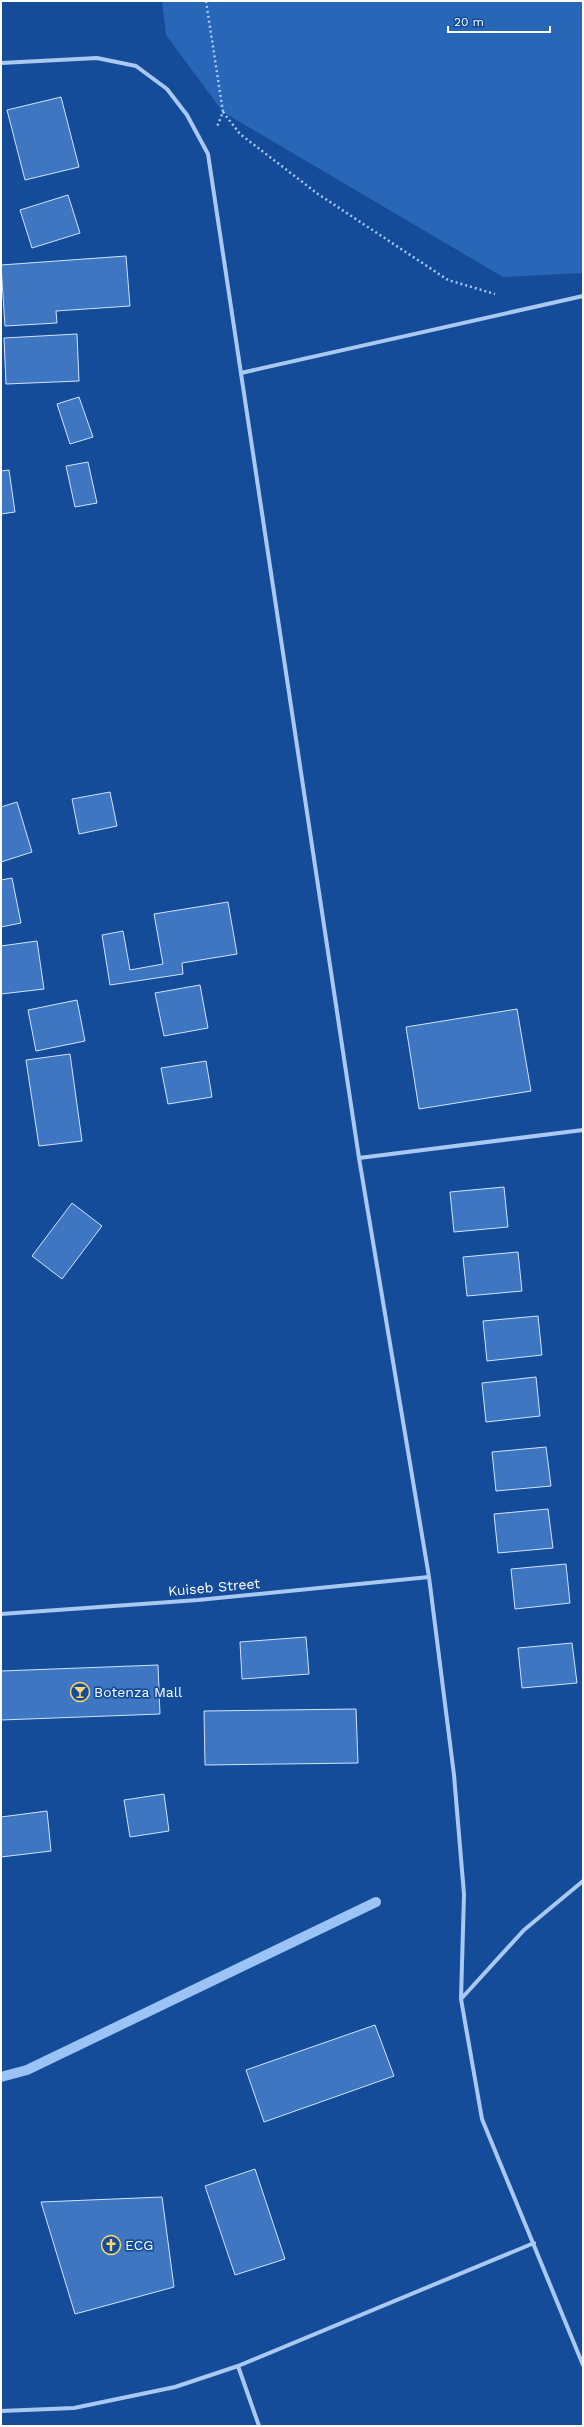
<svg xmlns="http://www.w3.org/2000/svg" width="584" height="2427" font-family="'Work Sans',sans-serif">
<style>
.green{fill:#2866b7}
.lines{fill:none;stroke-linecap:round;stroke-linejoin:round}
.stream{stroke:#9bc3f5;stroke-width:10}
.building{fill:#3e76c1;stroke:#d1e4fd}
.path{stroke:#a9c9f2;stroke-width:2.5;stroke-dasharray:2 3;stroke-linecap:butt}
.street{stroke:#a9c9f2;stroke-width:4}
.labels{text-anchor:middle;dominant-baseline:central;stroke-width:3.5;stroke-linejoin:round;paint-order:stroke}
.street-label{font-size:14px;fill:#fff;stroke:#154c99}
.poi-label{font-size:14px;fill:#fff;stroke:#154c99;text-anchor:start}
</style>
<rect width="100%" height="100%" fill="#154c99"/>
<!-- green -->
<path class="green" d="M162,1H583V273L503,277L223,112L166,35Z"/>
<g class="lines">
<!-- stream -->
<path class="stream" d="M1,2077L27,2070L376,1902"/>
</g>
<!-- building -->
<path class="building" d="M61,97L79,167L25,180L7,110Z
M68,195L80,233L32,248L20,210Z
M126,256L130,306L56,311L57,323L5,326L1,265Z
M77,334L79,381L6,384L4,338Z
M79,397L93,437L70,444L57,404Z
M88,462L97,503L75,507L66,466Z
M9,470L15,512L1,514V471Z
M110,792L117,826L79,834L72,799Z
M17,802L32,852L1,862V807Z
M12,878L21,923L1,927V880Z
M228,902L237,954L182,963L183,974L110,985L102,935L123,931L130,970L163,964L154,914Z
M37,941L44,989L1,994V946Z
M200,985L208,1028L164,1036L155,993Z
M77,1000L85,1041L36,1051L28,1010Z
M517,1009L531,1091L419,1109L406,1027Z
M70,1054L82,1141L39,1146L26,1060Z
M206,1061L212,1097L168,1104L161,1068Z
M504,1187L508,1227L454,1232L450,1192Z
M72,1203L102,1226L62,1279L32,1256Z
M518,1252L522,1291L467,1296L463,1257Z
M538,1316L542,1355L487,1361L483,1321Z
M536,1377L540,1416L486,1422L482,1383Z
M546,1447L551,1486L496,1491L492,1452Z
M548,1509L553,1548L498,1553L494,1514Z
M566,1564L570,1603L515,1609L511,1569Z
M306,1637L309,1674L242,1679L240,1642Z
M572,1643L577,1683L522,1688L518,1648Z
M158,1665L160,1714L1,1720V1671Z
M356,1709L358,1763L205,1765L204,1711Z
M164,1794L169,1831L130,1837L124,1800Z
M47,1811L51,1851L1,1857V1817Z
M375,2025L394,2076L264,2122L246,2070Z
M255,2169L285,2259L235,2275L205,2186Z
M162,2197L174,2287L75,2314L41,2202Z"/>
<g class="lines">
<!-- path -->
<path class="path" d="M206,1L223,112L217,127
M223,112L240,134L318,194L448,280L495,294"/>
<!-- street -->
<path class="street" d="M1,63L97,58L136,66L167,89L187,115L208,154L359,1158L429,1577L454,1775L464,1894L461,1999L482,2119L583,2365
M241,373L583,296
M359,1158L583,1130
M1,1614L198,1600L429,1577
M461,1999L524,1930L583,1881
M238,2366L259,2426
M1,2411L74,2408L175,2387L238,2366L534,2243"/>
</g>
<!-- icons -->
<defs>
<symbol id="bar-ring" viewBox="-11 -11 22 22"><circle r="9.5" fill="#154c99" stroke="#ffd76a" stroke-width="1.5"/><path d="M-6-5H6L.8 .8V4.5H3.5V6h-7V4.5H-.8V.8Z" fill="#ffd76a"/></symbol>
<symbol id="church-ring" viewBox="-11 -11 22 22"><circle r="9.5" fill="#154c99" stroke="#ffd76a" stroke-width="1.5"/><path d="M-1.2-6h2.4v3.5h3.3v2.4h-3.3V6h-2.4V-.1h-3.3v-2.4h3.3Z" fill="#ffd76a"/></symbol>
</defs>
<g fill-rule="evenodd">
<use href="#bar-ring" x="69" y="1681" width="22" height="22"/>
<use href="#church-ring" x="100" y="2234" width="22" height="22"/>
</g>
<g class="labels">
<!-- street labels -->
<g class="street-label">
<text transform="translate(214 1587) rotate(-5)">Kuiseb Street</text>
</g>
<!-- poi labels -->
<g class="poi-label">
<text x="94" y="1692">Botenza Mall</text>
<text x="125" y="2245">ECG</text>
</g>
</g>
<!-- border -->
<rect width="584" height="2427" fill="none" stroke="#ffffff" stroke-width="4"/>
<!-- scale -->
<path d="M448 26v6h102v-6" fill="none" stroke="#ffffff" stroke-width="2"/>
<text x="454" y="26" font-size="12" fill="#ffffff" stroke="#154c99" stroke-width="3" paint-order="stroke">20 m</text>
</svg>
